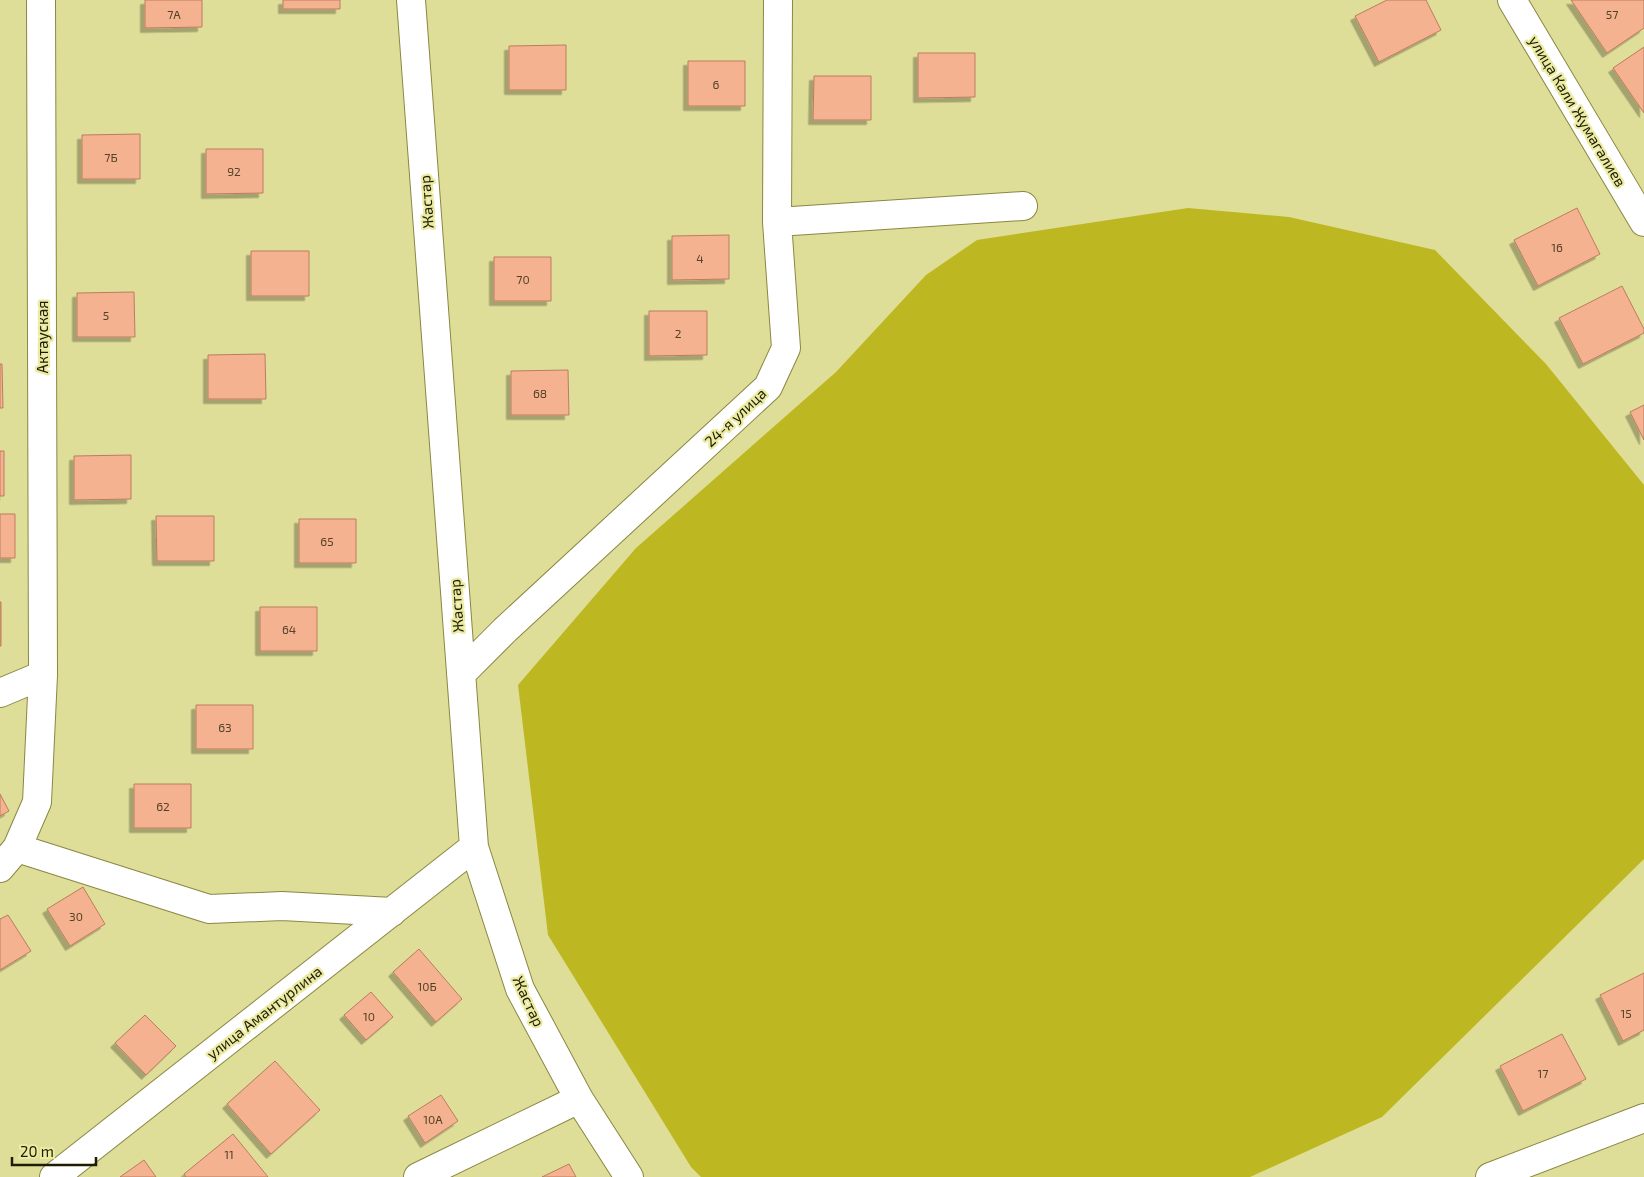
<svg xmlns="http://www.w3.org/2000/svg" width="1644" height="1177" font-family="'Exo 2',sans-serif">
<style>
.green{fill:#bdb821}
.building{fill:#f5b291;stroke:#bb7c5d;filter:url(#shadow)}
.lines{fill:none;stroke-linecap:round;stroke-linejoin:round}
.minor-casing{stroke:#898743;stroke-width:30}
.minor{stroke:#fff;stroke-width:28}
.labels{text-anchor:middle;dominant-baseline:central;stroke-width:4.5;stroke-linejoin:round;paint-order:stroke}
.number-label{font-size:12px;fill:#544226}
.street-label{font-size:15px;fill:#1e1d02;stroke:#eceba4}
</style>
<defs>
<filter id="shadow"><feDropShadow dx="-4.5" dy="4.5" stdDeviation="0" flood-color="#0004"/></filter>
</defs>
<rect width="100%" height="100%" fill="#dfde98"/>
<!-- green -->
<path class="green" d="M1188,208L1289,217L1435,250L1546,364L1644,485V859L1382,1117L1250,1177H701L691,1167L548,935L518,685L636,548L836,372L926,275L977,240Z"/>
<!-- building -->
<path class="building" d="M145,0H202V27L145,28Z
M283,0H340V9H283Z
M1387,0H1426L1441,30L1379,62L1355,16Z
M1571,0H1644V28L1607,53Z
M566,45V90H509V46Z
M1644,47V113L1613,68Z
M918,53H975V97L918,98Z
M688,61H745V106H688Z
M814,76H871V120H813Z
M140,134V179H82V135Z
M206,149H263V193L206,194Z
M1577,208L1600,254L1538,286L1514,240Z
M729,235V279L672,280V236Z
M251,251H309V296H251Z
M494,257H551V301H494Z
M1622,286L1644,329V333L1583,364L1559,318Z
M134,292L135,337H77V293Z
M649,311H707V355L649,356Z
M265,354L266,399H208V355Z
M0,364H2L3,408H0Z
M568,370L569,415H511V371Z
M1644,405V440L1630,412Z
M0,451H4V496H0Z
M131,455V499L74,500V456Z
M0,514H15V558H0Z
M156,516H214V561H157Z
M299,519H356V563H299Z
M0,602H1V646H0Z
M260,607H317V651H260Z
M196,705H253V749H196Z
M134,784H191V828H134Z
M0,794L9,811L0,816Z
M83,887L105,924L70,946L47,909Z
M8,915L31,951L0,970V919Z
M419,949L462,999L436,1022L393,972Z
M1644,973V1030L1623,1041L1600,995Z
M371,992L393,1017L366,1040L344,1015Z
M145,1015L176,1046L146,1075L115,1043Z
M1562,1034L1586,1079L1523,1111L1500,1066Z
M275,1061L320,1110L271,1154L227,1104Z
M441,1095L458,1121L425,1143L408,1116Z
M233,1134L268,1177H186L184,1174Z
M144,1160L156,1177H120Z
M569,1164L576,1177H542Z"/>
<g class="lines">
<defs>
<path id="minor" d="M411,0L474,847L520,989L579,1099L629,1177
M1512,0L1644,222
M777,222L1023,206
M461,674L505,630L768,387L786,348L777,222L778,0
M0,693L43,675
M17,848L209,909L282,906L392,912
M0,868L17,848L37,802L43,675L41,0
M54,1177L474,847
M418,1177L579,1099
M1490,1177L1644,1118"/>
</defs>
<!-- minor casing -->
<use href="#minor" class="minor-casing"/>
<!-- minor -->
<use href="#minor" class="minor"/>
</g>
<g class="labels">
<!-- number labels -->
<g class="number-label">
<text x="174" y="14">7А</text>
<text x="1612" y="14">57</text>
<text x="716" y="84">6</text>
<text x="111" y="157">7Б</text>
<text x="234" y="171">92</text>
<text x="1557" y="247">16</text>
<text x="700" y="258">4</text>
<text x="523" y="279">70</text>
<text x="106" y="315">5</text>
<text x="678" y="333">2</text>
<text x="540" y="393">68</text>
<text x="327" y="541">65</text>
<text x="289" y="629">64</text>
<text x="225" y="727">63</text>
<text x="163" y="806">62</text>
<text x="76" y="916">30</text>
<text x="427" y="986">10Б</text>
<text x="1626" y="1013">15</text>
<text x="369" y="1016">10</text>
<text x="1543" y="1073">17</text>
<text x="433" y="1119">10А</text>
<text x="229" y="1154">11</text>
</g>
<!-- street labels -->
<g class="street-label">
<text transform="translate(1578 111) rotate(59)">улица Кали Жумагалиев</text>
<text transform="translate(426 202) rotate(-94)">Жастар</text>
<text transform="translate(42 337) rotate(-90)">Актауская</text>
<text transform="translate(735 417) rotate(-43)">24-я улица</text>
<text transform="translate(456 606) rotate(-94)">Жастар</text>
<text transform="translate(529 1001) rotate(65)">Жастар</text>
<text transform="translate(264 1012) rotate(-38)">улица Амантурлина</text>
</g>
</g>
<!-- scale -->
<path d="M12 1157v8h84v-8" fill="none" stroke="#1e1d02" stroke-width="2.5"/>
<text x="20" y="1157" font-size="15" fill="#1e1d02" stroke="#eceba4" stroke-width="4" paint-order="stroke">20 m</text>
</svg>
